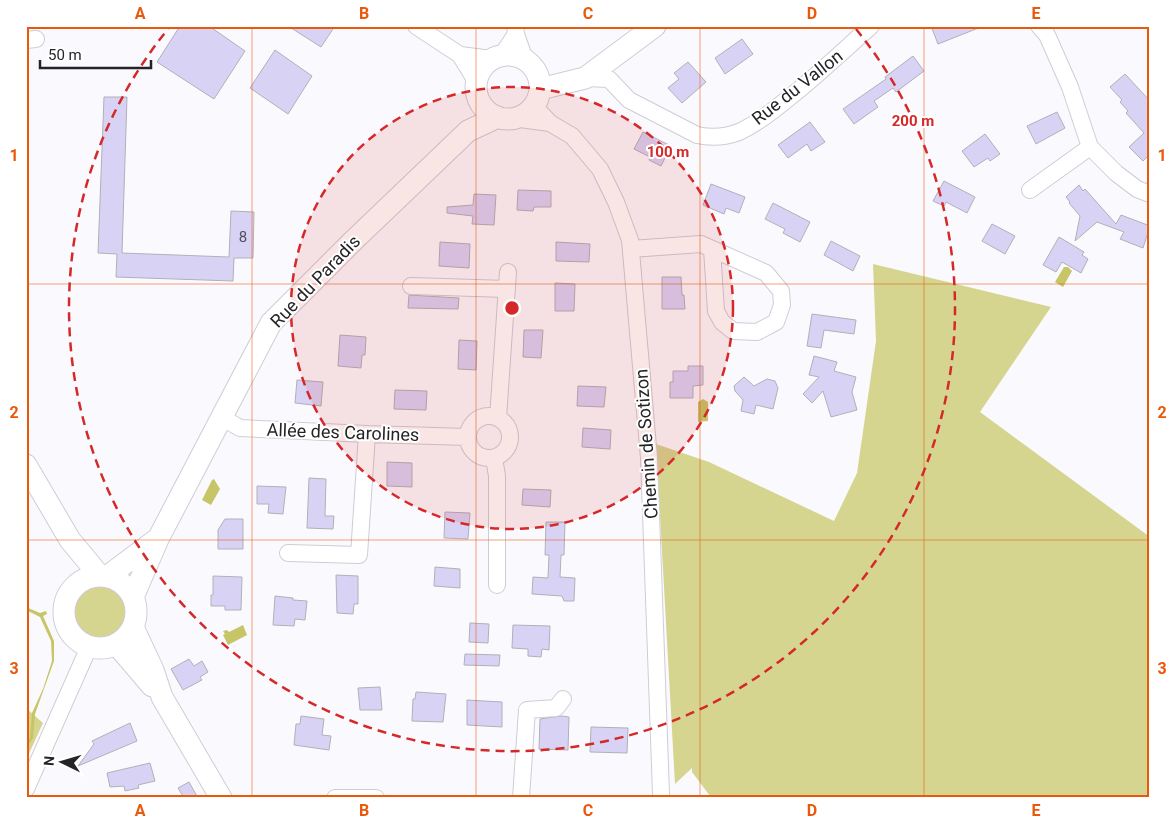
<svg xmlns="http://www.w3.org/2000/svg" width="1176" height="824" font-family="Roboto,sans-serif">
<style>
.green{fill:#d5d590}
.water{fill:#c6c567}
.building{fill:#d8d3f5;stroke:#b1b0b8}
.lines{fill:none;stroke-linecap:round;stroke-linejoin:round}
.minor-casing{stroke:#cecdd6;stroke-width:18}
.major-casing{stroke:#cecdd6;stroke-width:23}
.minor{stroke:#fff;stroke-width:16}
.major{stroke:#fff;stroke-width:21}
.grid{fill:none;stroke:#e8590c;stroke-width:1;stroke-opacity:0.55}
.ring{fill:none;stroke:#d62828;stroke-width:2.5;stroke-dasharray:9 6}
.labels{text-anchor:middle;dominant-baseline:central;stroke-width:4;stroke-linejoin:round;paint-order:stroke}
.number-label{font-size:15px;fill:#514f5a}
.street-label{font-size:18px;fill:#242326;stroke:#fff}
.centre{fill:#d62828;stroke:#fff;stroke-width:2.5}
.ring-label{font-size:15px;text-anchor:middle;font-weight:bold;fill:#d62828;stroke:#fff;stroke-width:4;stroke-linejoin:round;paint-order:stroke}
.neatline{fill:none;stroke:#e8590c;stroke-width:2}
.grid-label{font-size:16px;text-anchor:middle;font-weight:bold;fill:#e8590c}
</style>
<rect width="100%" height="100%" fill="#fafafe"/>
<!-- green -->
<path class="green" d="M873,264L1051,307L980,412L1150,537V798H716L710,796L692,772V768L675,784L656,444L709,462L834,521L857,473L876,341Z
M74 612a26 26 0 1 1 52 0a26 26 0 1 1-52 0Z
M26,708L43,723L26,760Z"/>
<!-- water -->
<path class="water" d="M1064,267H1068L1072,271L1063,287L1055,282Z
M703,399L708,402V421L698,422V402Z
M214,479L220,489L211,505L202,500L212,480Z
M26,607L40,613L46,611L47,614L43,616L54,641V661L35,714L33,738L26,748V744L30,738L32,713L43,689L52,661L51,641L40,617L26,610Z
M243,625L247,635L228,645L223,635L225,634L223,631L227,630L229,632Z"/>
<!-- building -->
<path class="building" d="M180,26H209L245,51L214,99L157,62Z
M288,26H335L321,47Z
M931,26H981V27L938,44Z
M742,39L753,54L725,74L715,58Z
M275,50L312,76L288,114L250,88Z
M913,56L924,71L896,92L893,88L874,101L878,107L854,124L843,109L886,79L885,77Z
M688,62L706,82L682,103L668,88L679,79L674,73Z
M1125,74L1150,101V154L1143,161L1129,147L1144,133L1126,113L1128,111L1120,102L1122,100L1110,87Z
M104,97H127L122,253L229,257L231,211L254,212L253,258H234L233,281L116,277L117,254L98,253Z
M1057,112L1065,128L1036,144L1027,126Z
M810,122L825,142L811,151L807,144L788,158L778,145Z
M643,132L671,146L661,166L649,160L650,157L634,149Z
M985,134L1000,154L990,161L988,158L974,167L962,151Z
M944,181L975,197L967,213L946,202L944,206L933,201Z
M711,184L745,197L739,213L726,208L724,214L703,205Z
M1079,185L1083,191L1085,189L1116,224L1121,215L1150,226L1143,248L1120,239L1124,232L1097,222L1075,241L1080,216L1069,203L1070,202L1066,197Z
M518,190L551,191V207H534L533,211L517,210Z
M474,194L496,195L494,225L472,224L473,216L447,213V207L473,205Z
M773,203L810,222L800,242L783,233L785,229L765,219Z
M992,224L1015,236L1005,254L982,241Z
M1059,237L1084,252L1082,255L1088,259L1081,273L1062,262L1056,272L1043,265Z
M831,241L860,256L853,271L824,255Z
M440,242L470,244L469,268L439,266Z
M556,242L590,244L589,262L556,261Z
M662,277H681L682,295H684L685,309H662Z
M555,283L575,284L574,311H555Z
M409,295L459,298L458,309L408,308Z
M812,314L856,320L854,334L824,330L821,348L807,346Z
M524,330H543L541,358L523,357Z
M340,335L366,337L365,355H362L361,368L338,366Z
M459,340L477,341L476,370L458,369Z
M814,356L837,362L834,371L856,377L852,392L857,410L831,417L823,391L812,403L803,394L819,377L809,375Z
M688,366H703V385L693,386V398H670V382H673V371H688Z
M744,377L754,386L767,379L775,381L778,388L773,409L756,405L754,414L741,411L743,400L735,391L734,386Z
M297,380L323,382L321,406L295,403Z
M578,386L606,387L604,407L577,406Z
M395,390L427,391L426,410L394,409Z
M583,428L611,430L610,449L582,447Z
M387,462L412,463V487L387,486Z
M309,478L326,479L325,516H334L333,529L307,528Z
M257,486L286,487L283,514L268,513L269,504H257Z
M523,489L551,490L550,507L522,505Z
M445,512L470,513L468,539L444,538Z
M225,519H243V549H218V530Z
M546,522H565L564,555H561L560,577L575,578L574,601H564L562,596L532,594L533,577L548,578L549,555H545Z
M435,567L460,569V588L434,586Z
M336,575L358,576V604H354L353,614L337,613Z
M213,576L242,577L241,610H225V606H211V595H213Z
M275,596L293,598V600L307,601L305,620L295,619L294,626L273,625Z
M470,623L489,624L488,643L469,642Z
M513,625L550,626L549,650L542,649L541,657L528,656V649L512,648Z
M465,654L500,655L499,666L464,665Z
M189,659L194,666L202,661L208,672L200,677L202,680L183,690L171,669Z
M380,687L382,710H360L358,688Z
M416,692L446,694L443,722L412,721L413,699H415Z
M467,700L502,702V727L467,725Z
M301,716L324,719L322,735L331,736L329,750L294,745L296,724H300Z
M561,716L569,717L568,750L539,749L540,719Z
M130,723L137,741L78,766L94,744L92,741Z
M591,727L628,728L627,753L590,752Z
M150,763L155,781L138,785L139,788L125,791L124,786L110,787L107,773Z
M189,782L198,798H184L178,788Z"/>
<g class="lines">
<defs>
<path id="minor" d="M416,26L460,55L476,81
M515,26L516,34L525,60
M1039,26L1047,35L1070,87L1090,147L1116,173L1137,189L1150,194
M26,40L36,39
M460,55L492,59
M502,55L516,34
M585,78L609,79L629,100L697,135C711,138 726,137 739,132C758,123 774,110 790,97C818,75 844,50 871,26
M534,106L550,123L572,136L600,169L616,202L630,240L649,458L661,794
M513,118L550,123
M1030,190L1090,147
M631,249L701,244L766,273L781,291L782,305L776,322L757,332L733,331L722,322L716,311L712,249
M411,286L507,289
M468 437a21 21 0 1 1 42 0a21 21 0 1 1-42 0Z
M221,417L240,428L367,434L468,437
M498,418L508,272
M494,458L497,476V585
M288,553L359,555L367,434
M26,789L89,647
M335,798H376
M521,798L527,710L556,708L563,699"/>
<path id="major" d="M476 87a32 32 0 1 1 64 0a32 32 0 1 1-64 0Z
M540,89L585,78L655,26
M26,465L70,540L99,575
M64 612a36 36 0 1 1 72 0a36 36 0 1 1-72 0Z
M108,576L156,540
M133,597L158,539L271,323L354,240L468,131L498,117
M133,627L153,670L162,697L221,798
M117,645L152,686"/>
</defs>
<!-- minor casing -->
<use href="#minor" class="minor-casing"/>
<!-- major casing -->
<use href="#major" class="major-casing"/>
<!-- minor -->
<use href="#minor" class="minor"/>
<!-- major -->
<use href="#major" class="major"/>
</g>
<!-- grid -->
<path class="grid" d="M252,26V798M476,26V798M700,26V798M924,26V798M26,284H1150M26,540H1150"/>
<!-- distance rings -->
<circle cx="512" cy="308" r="221" fill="#d62828" fill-opacity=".12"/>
<g class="ring">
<circle cx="512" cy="308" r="221"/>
<path d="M856 29A443 443 0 1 1 168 29"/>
</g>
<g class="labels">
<!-- number labels -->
<g class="number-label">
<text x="243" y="237">8</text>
</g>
<!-- street labels -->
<g class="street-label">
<text transform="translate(797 87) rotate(-38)">Rue du Vallon</text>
<text transform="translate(315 281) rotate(-46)">Rue du Paradis</text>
<text transform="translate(343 432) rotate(2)">Allée des Carolines</text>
<text transform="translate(646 444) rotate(-94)">Chemin de Sotizon</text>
</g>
</g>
<circle cx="512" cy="308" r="8" class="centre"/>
<g class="ring-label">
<text x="913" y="126">200 m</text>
<text x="668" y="157">100 m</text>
</g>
<!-- border -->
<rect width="1176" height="824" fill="none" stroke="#ffffff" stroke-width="55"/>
<!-- north arrow -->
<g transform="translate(62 762) rotate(275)" stroke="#ffffff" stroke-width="4" paint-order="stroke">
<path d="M0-4L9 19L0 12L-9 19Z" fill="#242326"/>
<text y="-8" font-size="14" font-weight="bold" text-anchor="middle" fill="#242326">N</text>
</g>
<!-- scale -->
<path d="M40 60v8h111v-8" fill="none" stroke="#242326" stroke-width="2.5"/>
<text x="48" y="60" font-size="15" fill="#242326" stroke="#ffffff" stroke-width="4" paint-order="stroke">50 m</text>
<rect x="28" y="28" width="1120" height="768" class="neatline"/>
<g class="grid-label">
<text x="140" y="19">A</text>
<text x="364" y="19">B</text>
<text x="588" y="19">C</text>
<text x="812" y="19">D</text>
<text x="1036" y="19">E</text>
<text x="14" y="161">1</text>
<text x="1162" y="161">1</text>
<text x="14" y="418">2</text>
<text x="1162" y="418">2</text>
<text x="14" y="674">3</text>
<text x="1162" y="674">3</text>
<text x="140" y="816">A</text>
<text x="364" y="816">B</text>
<text x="588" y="816">C</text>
<text x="812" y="816">D</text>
<text x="1036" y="816">E</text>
</g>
</svg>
